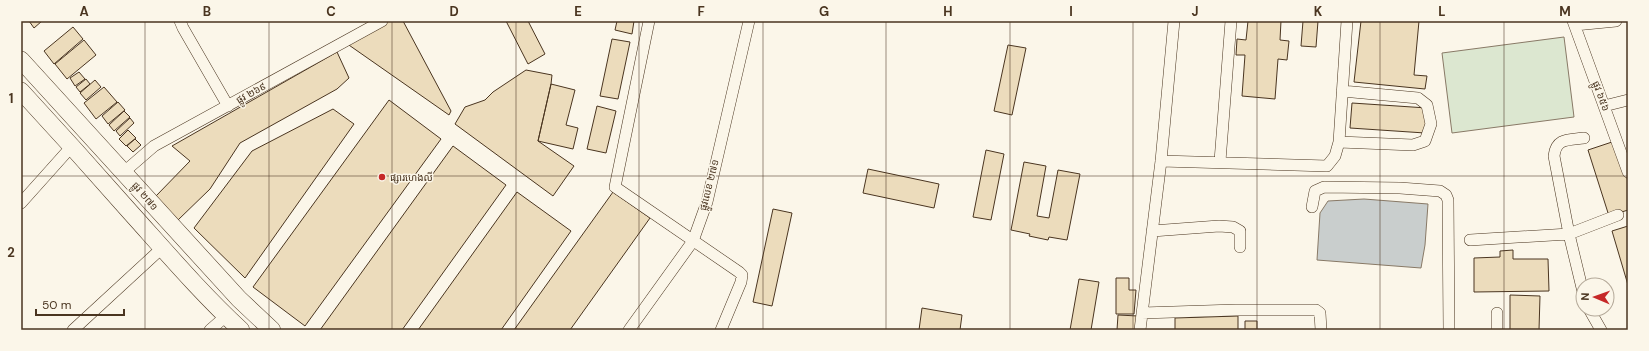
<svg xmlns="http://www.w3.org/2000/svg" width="1649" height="351" font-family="'DM Sans','Noto Sans Khmer',sans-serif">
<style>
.green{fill:#dce7d0;stroke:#887966}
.water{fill:#c9cecd;stroke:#887966}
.building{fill:#ecdcbc;stroke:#4a3520}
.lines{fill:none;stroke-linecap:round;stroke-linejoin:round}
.street-casing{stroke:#4a3520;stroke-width:12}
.primary-casing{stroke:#4a3520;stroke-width:18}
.street{stroke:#fbf6e9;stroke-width:11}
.primary{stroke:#fbf6e9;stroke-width:17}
.grid{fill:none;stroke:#4a3520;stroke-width:1;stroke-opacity:0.55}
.poi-dot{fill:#c62828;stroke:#fbf6e9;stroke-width:1.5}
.labels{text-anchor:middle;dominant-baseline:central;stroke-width:3;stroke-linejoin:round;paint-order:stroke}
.street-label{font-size:10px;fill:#4a3520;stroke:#fbf6e9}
.poi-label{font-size:10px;fill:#4a3520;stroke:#fbf6e9;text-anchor:start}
.neatline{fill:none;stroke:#4a3520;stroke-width:1.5}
.grid-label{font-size:13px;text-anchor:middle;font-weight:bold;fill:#4a3520}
</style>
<rect width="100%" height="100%" fill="#fbf6e9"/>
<!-- green -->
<path class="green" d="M1564,37L1574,117L1452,133L1442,53Z"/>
<!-- water -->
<path class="water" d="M1364,199L1428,204L1425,245L1421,268L1317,260L1320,213L1328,201Z"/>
<!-- building -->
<path class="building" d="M29,21H42L34,28Z
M385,21H403L451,111L449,115L346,43Z
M506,21H528L545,54L528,64Z
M617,21H634L632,34L615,30Z
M1248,21H1281L1280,40L1289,41L1287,60L1278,59L1275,99L1242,96L1245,55H1236L1237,39L1246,40Z
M1303,21H1318L1316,47L1301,46Z
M1361,21H1419L1414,75L1427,76L1425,89L1354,82Z
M73,27L83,39L54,64L44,51Z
M612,39L630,42L618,99L600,96Z
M84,40L96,55L67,79L55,64Z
M1008,45L1026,48L1012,115L994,111Z
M337,52L349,78L337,89L240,143L210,189L178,220L156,196L190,161L172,146Z
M526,70L552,75L551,84L538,141L574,166L553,196L455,124L465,107L485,100L493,92Z
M79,72L85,79L75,86L70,78Z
M86,79L90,84L80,92L76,87Z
M95,80L101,87L86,100L80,93Z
M551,84L575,90L566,125L578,128L573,149L538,141Z
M104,87L117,102L96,119L84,103Z
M389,100L441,139L305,326L253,287Z
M118,102L125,110L108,124L102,116Z
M1352,103L1427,108L1425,133L1350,128Z
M597,106L616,111L606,153L587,149Z
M333,109L354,124L245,278L194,228L252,151Z
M124,111L130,117L114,131L109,125Z
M130,118L134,123L120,136L116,131Z
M128,130L136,138L126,146L119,139Z
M135,139L141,145L133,152L127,146Z
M1615,141L1628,181V210L1609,216L1588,150Z
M453,146L506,185L402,330H320Z
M986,150L1004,154L991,220L973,217Z
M1024,162L1046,166L1037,216L1049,218L1058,170L1080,174L1067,240L1049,237L1048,240L1029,236L1030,234L1011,230Z
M868,169L939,184L934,208L863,193Z
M517,192L571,231L501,330H418Z
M613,192L650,218L570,330H514Z
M773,209L792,213L772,306L753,302Z
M1628,226V285L1612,231Z
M1513,250V259H1548L1549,291L1474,292V258L1500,257V251Z
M1116,278H1129V290H1136L1134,314H1116Z
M1079,279L1099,282L1091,330H1070Z
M1510,295L1540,296L1539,330H1510Z
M922,308L962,315L960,330H919Z
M1118,315L1138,316L1137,330H1117Z
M1238,316V330H1175V318Z
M1245,321H1257V330H1245Z"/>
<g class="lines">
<defs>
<path id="street" d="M180,21L183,28L228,106
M649,21L615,187L739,272L742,275L741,282L721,330
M1573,21L1628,172
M1575,25L1616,21
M1604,106L1628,100
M1339,142L1413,145L1425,141L1431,124L1427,105L1418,98L1342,91
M1161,161L1327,166L1335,156L1339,142L1347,21
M1220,161L1231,21
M124,172L154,146L382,21
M21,203L72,146
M1312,207L1315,191L1324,187L1400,188L1440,191L1446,195L1448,200L1449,330
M1152,231L1219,226L1233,227L1240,231V247
M1470,240L1569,234L1618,215
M1583,292L1569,234L1554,156C1556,138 1568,140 1584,138
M1589,309L1601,330
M1142,313L1236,310H1316L1320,313L1321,330
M73,330L162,248
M210,330L226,316
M629,330L693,241L707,202L749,21
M1140,330L1161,161L1174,21
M1497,330V313"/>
<path id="primary" d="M21,60L239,299L272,330
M21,91C58,131 95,172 131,213C167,253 202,294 241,330"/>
</defs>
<!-- street casing -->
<use href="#street" class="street-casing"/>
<!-- primary casing -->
<use href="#primary" class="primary-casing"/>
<!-- street -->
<use href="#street" class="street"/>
<!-- primary -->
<use href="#primary" class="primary"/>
</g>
<!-- grid -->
<path class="grid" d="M145,21V330M269,21V330M392,21V330M516,21V330M639,21V330M763,21V330M886,21V330M1010,21V330M1133,21V330M1257,21V330M1380,21V330M1504,21V330M21,176H1628"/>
<!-- markers -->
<circle class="poi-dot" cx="382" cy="177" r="4"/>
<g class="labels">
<!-- street labels -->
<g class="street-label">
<text transform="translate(251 93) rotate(-29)">ផ្លូវ ២៦៩</text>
<text transform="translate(1601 96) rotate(70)">ផ្លូវ ៦៥៦</text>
<text transform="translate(709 185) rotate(-76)">ផ្លូវលេខ ២៧១</text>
<text transform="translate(145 196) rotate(49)">ផ្លូវ ២៧១</text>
</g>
<!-- poi labels -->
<g class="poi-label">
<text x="390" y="177">ផ្សារហេងលី</text>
</g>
</g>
<!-- border -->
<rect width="1649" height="351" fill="none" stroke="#fbf6e9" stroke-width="44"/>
<!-- north arrow -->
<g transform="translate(1595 297) rotate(272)"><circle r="19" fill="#fbf6e9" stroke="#b4a999"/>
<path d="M0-3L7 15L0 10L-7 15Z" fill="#c62828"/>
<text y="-6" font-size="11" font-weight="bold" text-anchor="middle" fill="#4a3520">N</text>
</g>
<!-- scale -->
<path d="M36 309v6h88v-6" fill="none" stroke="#4a3520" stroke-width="2"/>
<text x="42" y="309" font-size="12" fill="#4a3520" stroke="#fbf6e9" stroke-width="3" paint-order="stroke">50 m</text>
<rect x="22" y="22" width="1605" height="307" class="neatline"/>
<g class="grid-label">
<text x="84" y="16">A</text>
<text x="207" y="16">B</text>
<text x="331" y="16">C</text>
<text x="454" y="16">D</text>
<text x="578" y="16">E</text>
<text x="701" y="16">F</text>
<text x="824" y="16">G</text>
<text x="948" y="16">H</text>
<text x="1071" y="16">I</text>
<text x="1195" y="16">J</text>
<text x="1318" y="16">K</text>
<text x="1442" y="16">L</text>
<text x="1565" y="16">M</text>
<text x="11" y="103">1</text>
<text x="11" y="257">2</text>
</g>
</svg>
